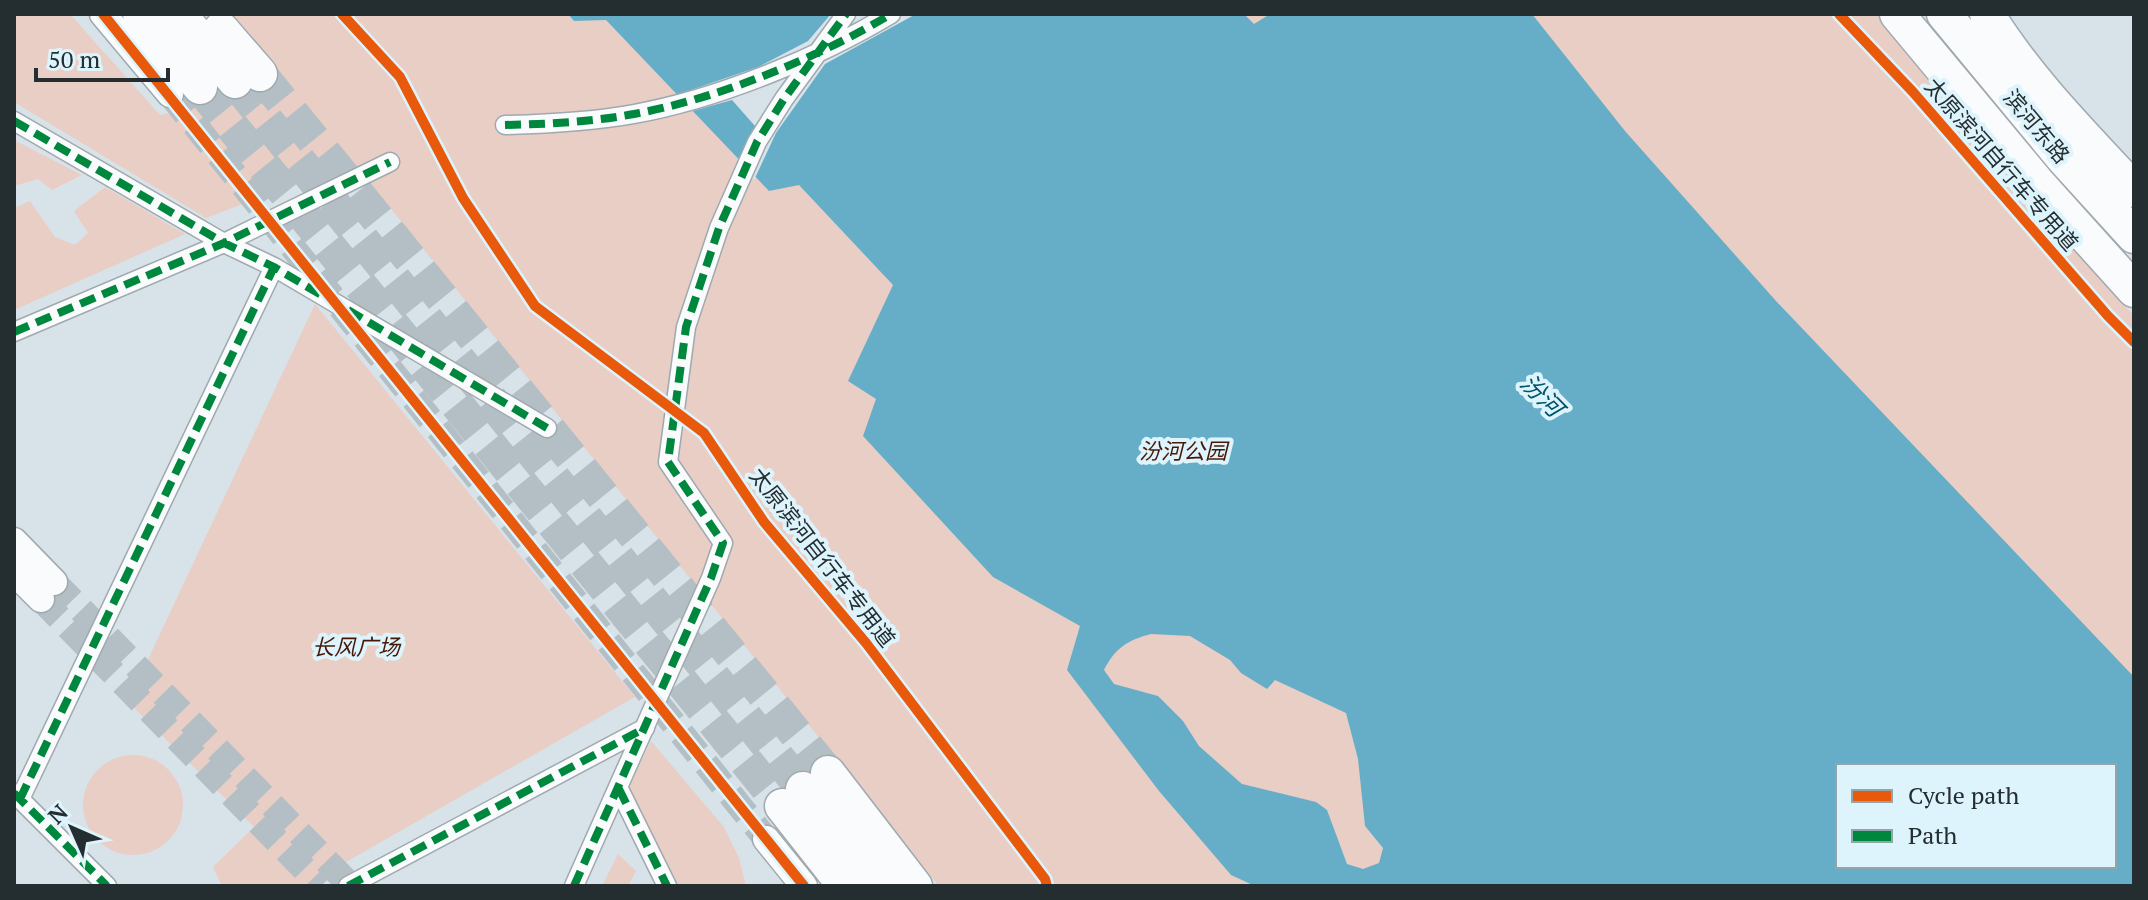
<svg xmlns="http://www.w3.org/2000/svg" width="2148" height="900" font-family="'PT Serif','Noto Sans SC',serif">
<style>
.green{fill:#e9cec5;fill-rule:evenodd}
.water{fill:#66aec8;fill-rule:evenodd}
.pier{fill:#d7e3e9}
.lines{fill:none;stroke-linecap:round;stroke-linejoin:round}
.secondary-tunnel{stroke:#b3bfc4;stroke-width:26;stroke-dasharray:26 13;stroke-linecap:butt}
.highway-tunnel{stroke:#b3bfc4;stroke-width:34;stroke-dasharray:34 17;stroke-linecap:butt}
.street-casing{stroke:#9fa9ae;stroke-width:21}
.secondary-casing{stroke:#9fa9ae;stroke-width:29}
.highway-casing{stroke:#9fa9ae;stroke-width:37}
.street{stroke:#f9fbfc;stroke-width:18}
.secondary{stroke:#f9fbfc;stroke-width:26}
.highway{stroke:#f9fbfc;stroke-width:34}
.quiet{stroke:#00873e;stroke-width:8;stroke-dasharray:16 8;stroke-linecap:butt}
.cycleway-casing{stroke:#ddf4fd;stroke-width:15}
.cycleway{stroke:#e8590c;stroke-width:10}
.labels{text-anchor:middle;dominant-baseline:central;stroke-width:8;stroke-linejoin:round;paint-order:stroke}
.street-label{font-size:22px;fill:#242d30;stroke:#ddf4fd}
.park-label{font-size:22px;font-style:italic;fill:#481706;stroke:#ddf4fd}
.water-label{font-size:24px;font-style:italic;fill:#00546c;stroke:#ddf4fd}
</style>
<rect width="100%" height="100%" fill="#d7e3e9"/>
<!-- green -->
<path class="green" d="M14,14H70L160,115L289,83L232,14H1878L1995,161L2134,316V886H939L353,162L206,218L14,102ZM1838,766H2114V866H1838Z
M14,140L82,175L52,190L38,179L14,186Z
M105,187L185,234L14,310V208L30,201L55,237L75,245L88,233L74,211Z
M315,304L635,697L304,886H222L213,867L254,827L128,702Z
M651,741L724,827L739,858L746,886H670L627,791Z
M83 805a50 50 0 1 1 100 0a50 50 0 1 1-100 0Z
M618,854L636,871L628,886H602Z"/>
<!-- water -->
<path class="water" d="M568,14H1244L1254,24L1270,14H1532L1625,131L1776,301L2134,677V886H1255L1231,875L1159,791L1067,670L1080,626L993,577L863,436L876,399L848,381L893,285L799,185L769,191L606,20L574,21ZM1151,634L1190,636L1230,660L1241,673L1267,689L1275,680L1346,713L1358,759L1365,826L1383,848L1379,863L1363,869L1347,864L1327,810L1316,802L1242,784L1199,746L1183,721L1158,696L1114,684L1104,670C1115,648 1128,640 1151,634ZM1838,766H2114V866H1838Z"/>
<!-- pier -->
<path class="pier" d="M831,14H916L825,64L776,133L754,180L737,162L755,126L732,100L689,112L673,96L758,67L808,41Z"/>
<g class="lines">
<!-- secondary-tunnel -->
<path class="secondary-tunnel" d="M170,94L766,839
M54,582L351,886
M41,599L321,886"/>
<!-- highway-tunnel -->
<path class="highway-tunnel" d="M260,74L828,773
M235,81L803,789
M200,87L782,806"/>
<defs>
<path id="street" d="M14,121L224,243L274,267L547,428
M505,125C548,124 591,122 634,114C717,99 818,58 891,14
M14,332L224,243L390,162
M619,789L667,886
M14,793L107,886
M20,799L274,267
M348,886L645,728
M574,886L711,578L723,543L668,462L686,327L719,228L757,142L784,99L846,14"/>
<path id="secondary" d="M103,14L170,94
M14,541L54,582
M14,572L41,599
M766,839L804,886"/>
<path id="highway" d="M140,14L200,87
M179,14L235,81
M1897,14L2036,181L2134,290
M1944,14L2063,158L2134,236
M1987,14C2027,79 2082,134 2134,190
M221,29L260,74
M828,773L915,886
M803,789L879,886
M782,806L845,886"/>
</defs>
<!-- street casing -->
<use href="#street" class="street-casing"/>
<!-- secondary casing -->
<use href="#secondary" class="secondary-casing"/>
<!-- highway casing -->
<use href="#highway" class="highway-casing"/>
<!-- street -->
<use href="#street" class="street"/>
<!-- secondary -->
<use href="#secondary" class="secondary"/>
<!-- highway -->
<use href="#highway" class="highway"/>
<!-- quiet -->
<path class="quiet" d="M14,121L224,243L274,267L323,296
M505,125C548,124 591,122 634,114C717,99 818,58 891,14
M348,310L547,428
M14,332L224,243L390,162
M619,789L667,886
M14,793L107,886
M20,799L274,267
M348,886L645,728
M574,886L711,578L723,543L668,462L686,327L719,228L757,142L784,99L846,14"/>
<defs>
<path id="cycleway" d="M103,14L804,886
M342,14L400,77L463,198L535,306L704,433L764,522L866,643L1045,879L1047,886
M1839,14L1913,92L2108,316L2134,342"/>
</defs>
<!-- cycleway casing -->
<use href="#cycleway" class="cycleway-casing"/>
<!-- cycleway -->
<use href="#cycleway" class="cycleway"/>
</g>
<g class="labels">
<!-- street labels -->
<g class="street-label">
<text transform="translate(2037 126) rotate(50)">滨河东路</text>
<text transform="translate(2002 164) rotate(49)">太原滨河自行车专用道</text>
<text transform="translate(823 557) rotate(52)">太原滨河自行车专用道</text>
</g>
<!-- park labels -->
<g class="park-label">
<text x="1183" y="450">汾河公园</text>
<text x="356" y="646">长风广场</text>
</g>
<!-- water labels -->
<g class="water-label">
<text transform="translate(1542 395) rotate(45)">汾河</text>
</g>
</g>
<!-- border -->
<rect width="2148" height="900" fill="none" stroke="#242d30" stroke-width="32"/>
<!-- legend -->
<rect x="1836" y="764" width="280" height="104" fill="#ddf4fd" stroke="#93a4ab" stroke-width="2"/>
<rect x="1852" y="790" width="40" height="12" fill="#e8590c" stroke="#93a4ab" stroke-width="2"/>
<text x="1908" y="804" font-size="24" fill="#242d30">Cycle path</text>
<rect x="1852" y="830" width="40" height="12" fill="#00873e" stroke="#93a4ab" stroke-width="2"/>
<text x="1908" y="844" font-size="24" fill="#242d30">Path</text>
<!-- north arrow -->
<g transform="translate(72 828) rotate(315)" stroke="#ddf4fd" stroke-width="6" paint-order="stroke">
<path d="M0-6L14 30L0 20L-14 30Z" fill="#242d30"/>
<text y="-12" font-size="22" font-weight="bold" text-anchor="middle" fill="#242d30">N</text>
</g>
<!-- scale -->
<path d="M36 68v12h132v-12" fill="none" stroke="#242d30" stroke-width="4"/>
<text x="48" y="68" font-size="24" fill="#242d30" stroke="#ddf4fd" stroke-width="6" paint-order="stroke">50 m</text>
</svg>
